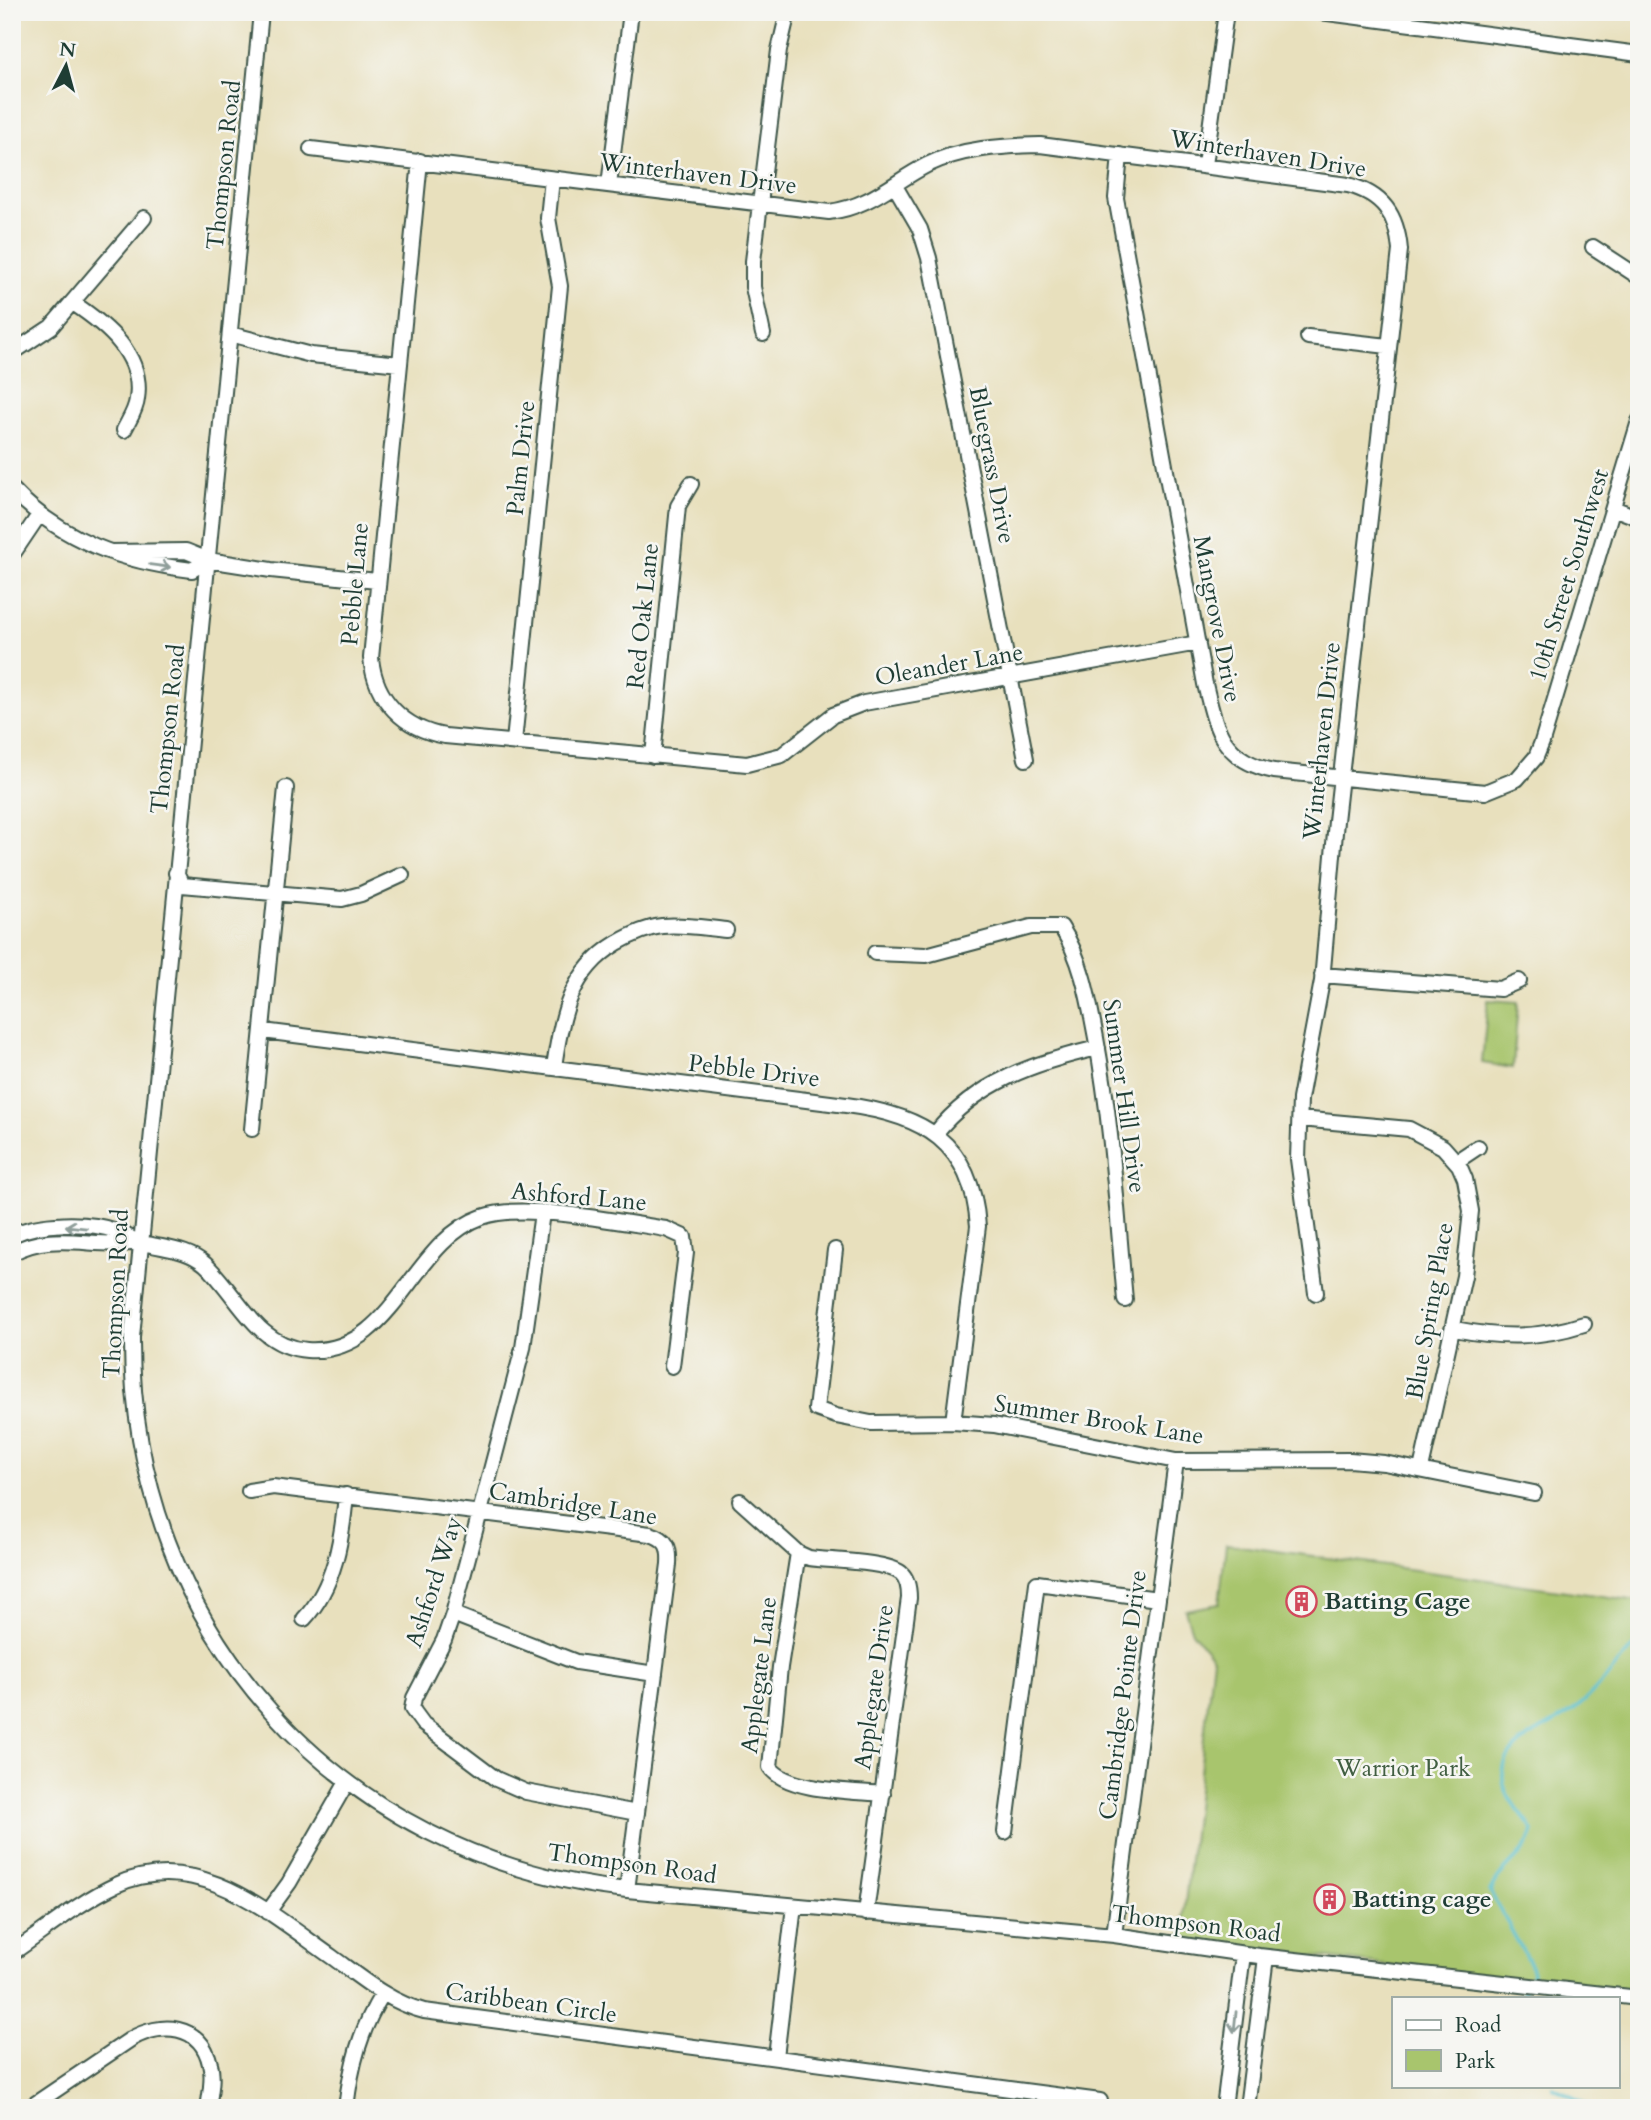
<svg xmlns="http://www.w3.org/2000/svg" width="1651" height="2120" font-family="Cardo,serif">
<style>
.green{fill:#a8c56d;stroke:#648150;stroke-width:2}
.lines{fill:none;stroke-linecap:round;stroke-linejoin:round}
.stream{stroke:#52becc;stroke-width:3.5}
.minor-casing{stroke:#3d5549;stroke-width:18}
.minor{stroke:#fff;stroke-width:14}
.oneway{stroke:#8f9e9a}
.labels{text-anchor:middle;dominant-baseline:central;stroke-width:5;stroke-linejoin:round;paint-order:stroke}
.street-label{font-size:24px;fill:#1f3d34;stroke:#f6f6f2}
.poi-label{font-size:24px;font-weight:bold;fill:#1f3d34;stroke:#f6f6f2;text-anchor:start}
.park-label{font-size:24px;fill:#415f42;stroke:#f6f6f2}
</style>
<rect width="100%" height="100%" fill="#f6f6f2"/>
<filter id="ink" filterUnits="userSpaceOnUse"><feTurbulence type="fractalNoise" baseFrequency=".0143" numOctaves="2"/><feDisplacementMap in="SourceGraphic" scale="14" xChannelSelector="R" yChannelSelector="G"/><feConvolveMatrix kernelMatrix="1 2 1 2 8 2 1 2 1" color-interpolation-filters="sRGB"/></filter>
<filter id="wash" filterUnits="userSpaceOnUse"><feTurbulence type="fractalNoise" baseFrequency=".00686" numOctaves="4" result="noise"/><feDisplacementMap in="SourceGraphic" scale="28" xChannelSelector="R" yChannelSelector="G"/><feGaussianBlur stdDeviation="1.57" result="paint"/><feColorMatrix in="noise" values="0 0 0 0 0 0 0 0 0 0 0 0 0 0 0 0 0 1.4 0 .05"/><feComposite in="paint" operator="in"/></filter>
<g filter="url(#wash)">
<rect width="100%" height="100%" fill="#e8e0bd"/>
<!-- green -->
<path class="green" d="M1488,1000L1518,1002L1513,1068L1482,1063Z
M1226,1544L1639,1601V1998L1181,1939L1213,1658L1192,1632L1185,1610L1219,1604Z"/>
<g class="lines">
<!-- stream -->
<path class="stream" d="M1529,1982L1533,1973L1531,1966L1490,1891C1500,1867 1526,1857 1533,1831C1523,1813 1501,1796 1503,1774C1505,1737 1557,1727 1580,1705C1602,1686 1618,1661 1639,1641
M1519,1999L1525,1989
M1553,2087L1594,2108"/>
</g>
</g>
<g filter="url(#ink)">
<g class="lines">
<defs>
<path id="minor" d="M261,12L132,1337C130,1627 339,1860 627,1890L1114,1935L1259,1956L1639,1998
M1320,12L1639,54
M311,149L829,212C870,207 892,183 927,165C961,148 1002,146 1040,145L1348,185C1383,194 1397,215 1400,250L1336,821L1322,981L1300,1099L1298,1159L1316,1293
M1120,155L1116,198L1205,684C1216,730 1222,760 1274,771L1485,792L1517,779L1536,757L1542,742L1639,421
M420,161L371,658C375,700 404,729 445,736L747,764L782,755L833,715L864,703L1198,643
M1205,165L1226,12
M609,185L631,12
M895,186L920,229L929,258L1026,759
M1593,247L1639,277
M73,303C106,325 144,355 137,399C136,410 129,420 124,430
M230,334L311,355L400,364
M763,334L753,287V261L779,50L788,12
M1308,337L1388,346
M12,353L51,327L144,218
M12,489C61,541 124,562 192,570L208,560
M1613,508L1639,518
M111,552L186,551L208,560L271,570L377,581
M12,555L39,515
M514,742L560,286L548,218L552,179
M653,756L678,506L691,484
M176,873L182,885L342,899L361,894L402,875
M875,953L926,955L1031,927H1061C1082,959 1089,1001 1096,1038C1112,1124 1117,1213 1125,1300
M1322,975L1500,989L1519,981
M263,1031L846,1105C923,1115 972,1142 978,1226L953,1422
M554,1067C561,1017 570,971 617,943C631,935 645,928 662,926C684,924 705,928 726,930
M1300,1119L1409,1129L1443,1147L1459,1165L1465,1179L1471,1211L1464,1276L1421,1469
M252,1129L286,788
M935,1134C976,1082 1036,1062 1098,1048
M1457,1161L1478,1147
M542,1213L523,1348L480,1512L453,1614L444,1640L414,1698L412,1709L423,1724L496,1779L526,1792L637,1813
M12,1235C39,1222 88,1221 116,1231C125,1234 132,1240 140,1242C163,1249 186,1248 205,1264C238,1294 256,1347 307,1350C394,1356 410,1242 482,1217C522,1202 620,1222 666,1229L684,1237L686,1253L672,1366
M835,1250L816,1409L836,1416L871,1423L953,1422L994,1425L1176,1461L1350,1460L1384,1463L1534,1493
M12,1253C52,1230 95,1249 138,1242
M1454,1329C1501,1338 1538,1339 1584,1324
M249,1491L273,1487L650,1534C667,1539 670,1547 669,1564L627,1890
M740,1501L798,1553L809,1558C830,1561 885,1561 901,1573C908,1579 909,1589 909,1598L866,1913
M798,1553L780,1667L770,1767C786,1792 855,1791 883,1794
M453,1614L576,1662L655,1674
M304,1619C335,1586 342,1539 346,1495
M1005,1832L1037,1583L1158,1599
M268,1912L289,1883L347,1782
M1114,1935L1176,1461
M12,1953C46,1930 79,1902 116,1885C198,1848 268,1912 332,1957C361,1978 389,2002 424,2011L1100,2101
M776,2057L794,1906
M29,2108L131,2039C160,2022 201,2023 210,2064C214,2077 210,2094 208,2108
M346,2108C351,2065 360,2030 383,1993
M1224,2108L1243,1954
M1247,2108L1266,1957"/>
</defs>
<!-- minor casing -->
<use href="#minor" class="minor-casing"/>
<!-- minor -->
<use href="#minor" class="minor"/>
</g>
<!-- one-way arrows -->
<defs><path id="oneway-shaft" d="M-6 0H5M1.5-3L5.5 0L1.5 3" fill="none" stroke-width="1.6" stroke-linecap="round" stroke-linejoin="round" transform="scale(1.75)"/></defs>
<g class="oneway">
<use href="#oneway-shaft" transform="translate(160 566) rotate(8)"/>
<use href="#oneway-shaft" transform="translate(76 1227) rotate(-174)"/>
<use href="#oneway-shaft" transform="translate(1235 2022) rotate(96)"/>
</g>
</g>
<!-- icons -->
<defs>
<symbol id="building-ring" viewBox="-11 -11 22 22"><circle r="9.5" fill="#f6f6f2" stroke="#d1495b" stroke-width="1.5"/><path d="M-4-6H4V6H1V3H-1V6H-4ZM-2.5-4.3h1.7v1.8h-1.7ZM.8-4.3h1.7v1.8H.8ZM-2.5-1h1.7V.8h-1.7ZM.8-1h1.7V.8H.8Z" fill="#d1495b"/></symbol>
</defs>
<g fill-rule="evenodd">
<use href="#building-ring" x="1284" y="1584" width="35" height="35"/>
<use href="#building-ring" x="1312" y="1882" width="35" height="35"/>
</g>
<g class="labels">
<!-- street labels -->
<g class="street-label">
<text transform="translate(1268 154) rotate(9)">Winterhaven Drive</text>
<text transform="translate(224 165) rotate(-84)">Thompson Road</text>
<text transform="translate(698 174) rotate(7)">Winterhaven Drive</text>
<text transform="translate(521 458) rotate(-84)">Palm Drive</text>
<text transform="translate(992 465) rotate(79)">Bluegrass Drive</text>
<text transform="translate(1569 575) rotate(-73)">10th Street Southwest</text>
<text transform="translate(355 584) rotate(-85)">Pebble Lane</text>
<text transform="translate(643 616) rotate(-84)">Red Oak Lane</text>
<text transform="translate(1217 619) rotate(79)">Mangrove Drive</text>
<text transform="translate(949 665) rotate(-10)">Oleander Lane</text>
<text transform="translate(168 729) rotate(-84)">Thompson Road</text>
<text transform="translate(1322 741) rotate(-84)">Winterhaven Drive</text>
<text transform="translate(754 1071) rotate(7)">Pebble Drive</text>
<text transform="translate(1124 1096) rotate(82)">Summer Hill Drive</text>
<text transform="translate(579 1197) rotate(5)">Ashford Lane</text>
<text transform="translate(116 1294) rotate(-87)">Thompson Road</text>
<text transform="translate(1430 1311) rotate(-80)">Blue Spring Place</text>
<text transform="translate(1099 1420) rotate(9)">Summer Brook Lane</text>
<text transform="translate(573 1504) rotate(9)">Cambridge Lane</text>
<text transform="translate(434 1582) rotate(-72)">Ashford Way</text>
<text transform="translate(759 1675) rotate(-83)">Applegate Lane</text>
<text transform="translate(874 1687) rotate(-82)">Applegate Drive</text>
<text transform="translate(1123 1695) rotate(-83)">Cambridge Pointe Drive</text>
<text transform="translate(632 1864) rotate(8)">Thompson Road</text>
<text transform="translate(1196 1924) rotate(7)">Thompson Road</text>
<text transform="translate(531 2003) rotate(8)">Caribbean Circle</text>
</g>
<!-- poi labels -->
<g class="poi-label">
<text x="1324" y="1601">Batting Cage</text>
<text x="1352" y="1899">Batting cage</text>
</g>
<!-- park labels -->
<g class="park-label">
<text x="1403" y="1768">Warrior Park</text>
</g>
</g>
<!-- margin -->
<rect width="1651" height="2120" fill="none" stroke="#f6f6f2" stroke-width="42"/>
<!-- legend -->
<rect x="1392" y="1997" width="228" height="91" fill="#f6f6f2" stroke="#a0aca6" stroke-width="2"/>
<rect x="1406" y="2020" width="35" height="10" fill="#ffffff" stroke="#a0aca6" stroke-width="2"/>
<text x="1455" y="2032" font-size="21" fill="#1f3d34">Road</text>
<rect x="1406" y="2050" width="35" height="21" fill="#a8c56d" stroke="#a0aca6" stroke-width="2"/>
<text x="1455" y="2068" font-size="21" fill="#1f3d34">Park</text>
<!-- north arrow -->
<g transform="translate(66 66) rotate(6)" stroke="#f6f6f2" stroke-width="5" paint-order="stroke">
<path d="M0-5L12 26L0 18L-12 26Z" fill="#1f3d34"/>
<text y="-10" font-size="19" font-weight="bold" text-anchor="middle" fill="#1f3d34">N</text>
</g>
</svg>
